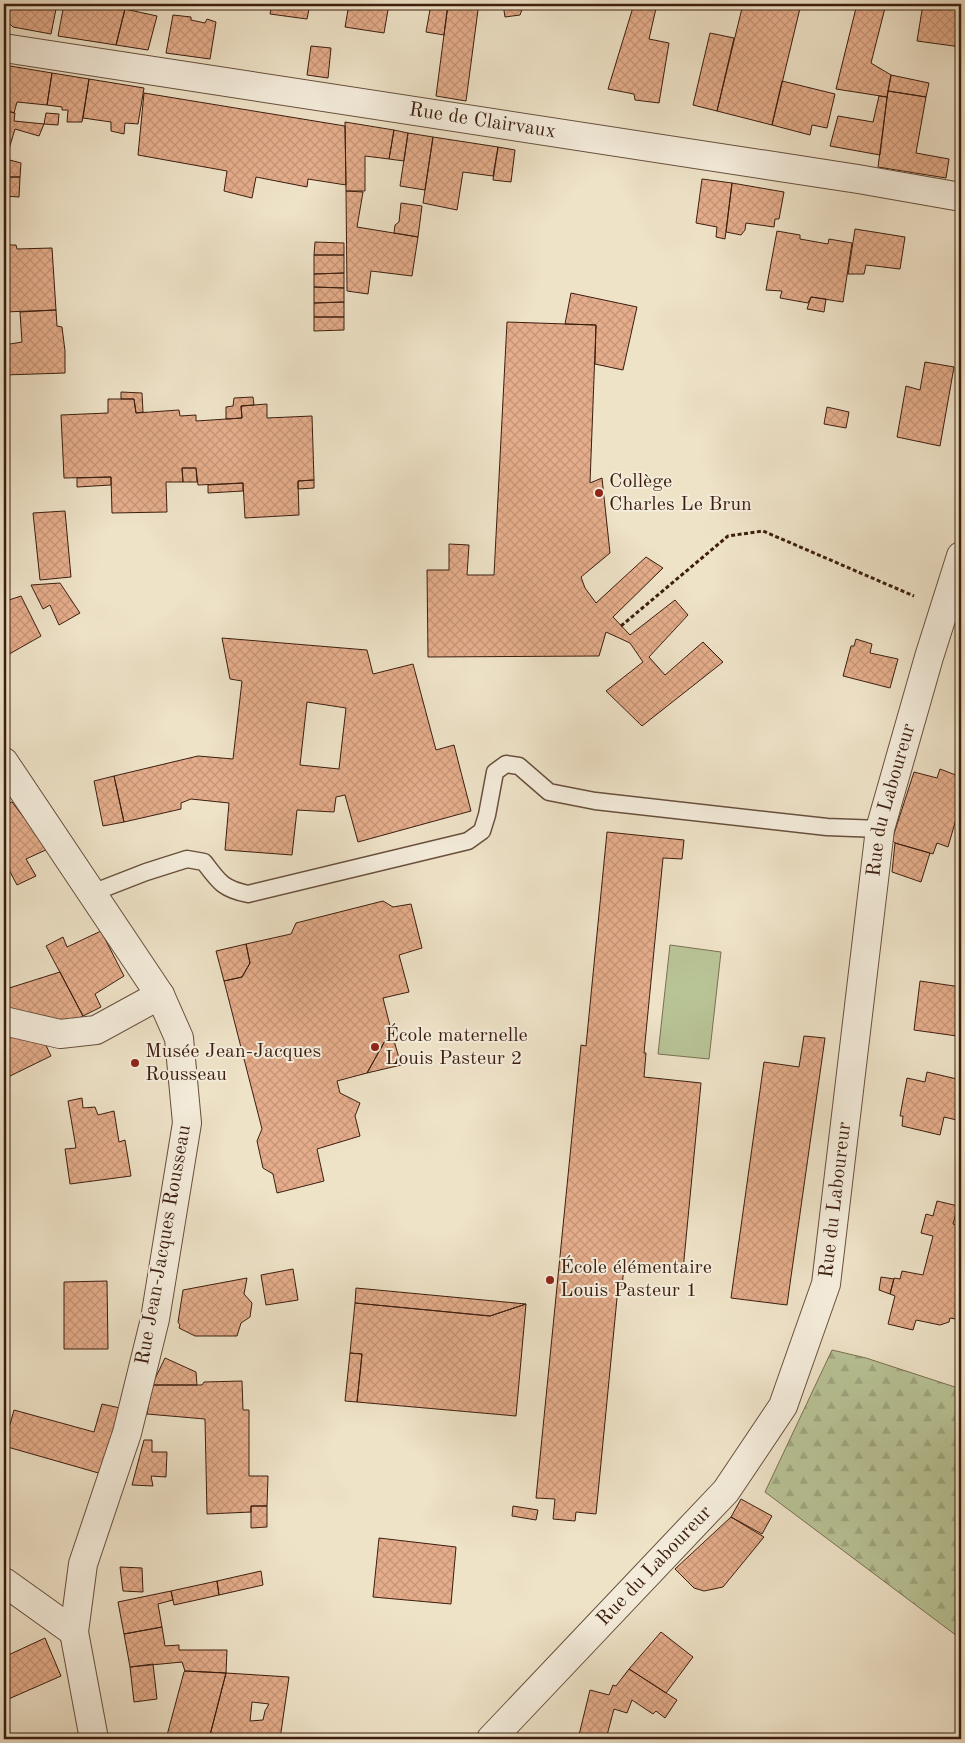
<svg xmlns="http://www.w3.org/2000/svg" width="965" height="1743" font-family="'Old Standard TT',serif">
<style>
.forest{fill:url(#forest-firs);stroke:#7a7052}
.park{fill:#b8c396;stroke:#7a7052}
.building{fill:url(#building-cross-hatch);stroke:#3c1e0f;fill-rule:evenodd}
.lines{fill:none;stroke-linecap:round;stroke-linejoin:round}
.lane-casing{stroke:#684f3d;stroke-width:19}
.street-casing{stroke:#684f3d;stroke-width:30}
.path{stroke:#3c1e0f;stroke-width:3;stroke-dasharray:4 2.5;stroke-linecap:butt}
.lane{stroke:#f4ecdb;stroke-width:16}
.street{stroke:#f4ecdb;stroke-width:28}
.poi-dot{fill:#8f2418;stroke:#f4ecdb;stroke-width:2}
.labels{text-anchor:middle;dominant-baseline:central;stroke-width:4;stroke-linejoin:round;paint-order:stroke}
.street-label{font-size:20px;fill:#3c1e0f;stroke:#f4ecdb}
.poi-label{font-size:20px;fill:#3c1e0f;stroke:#f4ecdb;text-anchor:start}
</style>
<defs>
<pattern id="forest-firs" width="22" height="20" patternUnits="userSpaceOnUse" patternTransform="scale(1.25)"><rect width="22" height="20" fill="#b8c396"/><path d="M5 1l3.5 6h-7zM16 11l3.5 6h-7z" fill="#9fa780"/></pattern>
<pattern id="building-cross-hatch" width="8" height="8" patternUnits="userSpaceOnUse" patternTransform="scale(1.25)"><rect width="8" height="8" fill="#e5ad8b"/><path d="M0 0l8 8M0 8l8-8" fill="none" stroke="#c59477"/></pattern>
</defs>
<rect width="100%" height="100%" fill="#eee2c7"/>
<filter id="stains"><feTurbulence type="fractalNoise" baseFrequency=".004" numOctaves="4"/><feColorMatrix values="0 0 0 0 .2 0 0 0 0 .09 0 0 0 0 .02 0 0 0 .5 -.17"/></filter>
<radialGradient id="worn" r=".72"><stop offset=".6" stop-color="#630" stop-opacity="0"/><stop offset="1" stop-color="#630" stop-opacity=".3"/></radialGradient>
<!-- forest -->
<path class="forest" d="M832,1350L866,1358L958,1388L961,1387V1639L765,1492Z"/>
<!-- park -->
<path class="park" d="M670,945L721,952L709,1059L658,1054Z"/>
<!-- building -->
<path class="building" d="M9,4H57L51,34L13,27L5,19Z
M64,4H98L125,9L116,45L58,36Z
M272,4H310L307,19L270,14Z
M349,4H389L384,33L345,27Z
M431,4L448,5L444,35L426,32Z
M448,4H475V8L478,10L466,101L436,96Z
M503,4H524L520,15L505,17Z
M634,4H657L649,39L669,43L659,103L635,100L634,94L608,89Z
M743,4H801L772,125L717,111Z
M857,4H886L871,63L891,75L887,97L836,89Z
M923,4H961V47L917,41Z
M125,9L157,16L148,50L116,45Z
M173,15L191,17V20L205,23L207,19L216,22L210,59L166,53Z
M710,33L734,38L717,111L693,105Z
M311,46L331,48L328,78L307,75Z
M4,65L52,73L47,105L17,102L14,113L4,110Z
M52,73L89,79L82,122H67L68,110H62V107L47,105Z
M891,75L929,83L926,97L888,91Z
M89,79L144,88L138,124L125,123L124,134L111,131V122L83,118Z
M782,81L835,94L827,128L812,125L810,135L772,125Z
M888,91L926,97L916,153L949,159L946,178L878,167Z
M144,93L345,126L346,185L308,179L307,187L256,177L252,198L224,191L227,171L138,155Z
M879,96L887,97L880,155L830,146L838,116L873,122Z
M4,110L15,113L14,121L44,124L39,136L15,129L6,159L21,163L20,177H4Z
M46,113L59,114L58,125L44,124Z
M345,122L394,130L389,159L365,156V191H346Z
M394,130L408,133L404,161L389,159Z
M408,133L433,137L425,190L400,186Z
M433,137L498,147L493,176L463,172L457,210L423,203Z
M498,147L515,150L511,182L493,180Z
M4,177H20L19,197L4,196Z
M702,179L732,183L725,239L716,237L717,227L696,223Z
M732,183L784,192L779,219H775L774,227L746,223L745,230L741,235L726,232Z
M346,191L363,192L357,227L418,237L412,276L371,271L368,294L347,291Z
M401,203L422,206L418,237L394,233L395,225L399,222Z
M855,229L905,237L900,269L866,265L864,274H848Z
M777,231L800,235V239L828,244L829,239L852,243L843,302L811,297L808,303L780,298L782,291L766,290Z
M315,242L344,243V255H314Z
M4,245H16L17,249L52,248L56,310L4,312Z
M314,255H344V273L314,274Z
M344,273V288L314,287V274Z
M314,287L344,288V302L314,303Z
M571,293L637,307L623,370L595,364L596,325L565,324Z
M811,297L826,299L824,312L807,309Z
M344,302V317H314V303Z
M56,310L57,326L62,327L65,351V373L4,375V345L22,342L20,312Z
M314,317H344V330L314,331Z
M507,322L596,325L590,483L602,478L610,553L581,577L585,588L596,603L646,557L663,568L613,617L630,635L675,600L688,615L649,657L665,675L703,642L723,662L642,726L606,691L643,662L630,643L606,632L599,656L428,657L427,570H449V544L469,545L467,575H494Z
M925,362L954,367L940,446L897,437L906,386L920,390Z
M121,392L142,393L143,412L136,413L134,399H121Z
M253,397L254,405L241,406L242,418L226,419V407L233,406L234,398Z
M108,399H134L136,413L179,410L180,416L196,415V421L242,418L241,406L267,404V418L312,416L314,480L298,481L299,515L245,518L243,483L198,485L196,468H182L183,482H166L167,512L112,513L111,477L64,478L61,415L108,413Z
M827,407L849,412L846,428L824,424Z
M182,468H196L197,482H183Z
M111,477V485L77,487V478Z
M314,480V488L298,489V481Z
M243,483V491L208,493V485Z
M65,511L71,577L40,580L33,513Z
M60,583L80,613L59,625L50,605L43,609L31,585Z
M8,595L9,600L21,596L41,636L4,657V596Z
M222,638L367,650L373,674L413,664L436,750L454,745L471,811L358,842L345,795L336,797L334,812L297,810L292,855L225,850L229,803L191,799L181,803V809L124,822L114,776L198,756L233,759L242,681L230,679ZM307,702L346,708L339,769L300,765Z
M856,639L872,644L870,653L898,659L890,688L843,676L851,646H854Z
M940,769L961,777V802L948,847L937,843L933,854L895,843L892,840L914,772L937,778Z
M114,776L124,822L103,826L94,781Z
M12,802L48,849L26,859L36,876L17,885L8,868L4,870V805Z
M607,832L684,840L682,859L663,858L644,1053H646L644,1077L701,1083L683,1270L624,1265L622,1288H618L596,1514L576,1512L575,1521L553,1519L555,1499L536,1498L581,1045L586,1046Z
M895,843L930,853L921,882L892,872Z
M383,901L393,907L411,904L422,948L399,955L409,992L383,998L391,1030L367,1073L337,1081L340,1093L360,1103L355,1116L360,1136L317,1149L324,1181L277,1193L273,1174L263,1168L257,1141L262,1129L224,981L242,977L250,963L246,944L291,934L296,923Z
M101,931L124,976L95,994L101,1007L83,1016L46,946L63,937L67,947Z
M246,944L250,963L242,977L224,981L216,951Z
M60,972L83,1016L66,1025L4,1010V980L6,989Z
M920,981L961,987L957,1036L914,1030Z
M391,1030L401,1065L367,1073Z
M4,1032L43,1039L51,1056L10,1076L4,1065Z
M804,1036L825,1038L787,1305L731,1298L764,1062L799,1067Z
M927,1072L961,1080V1121L944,1117L940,1135L902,1126L903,1116H900L907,1078L925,1082Z
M82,1098L83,1108L95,1107L98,1115L114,1111L119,1142L125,1140L131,1176L70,1184L65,1149L76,1148L68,1101Z
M937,1201L958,1206L953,1224L961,1227V1320L950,1318L949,1322L940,1325L916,1320L913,1330L888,1324L895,1296L890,1294L894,1278L900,1279L902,1271L923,1275L933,1236L921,1233L926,1214L933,1216Z
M293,1269L298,1300L266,1305L261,1275Z
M881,1277L894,1279L890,1294L879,1290Z
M247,1278L244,1294L252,1303L250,1317L241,1323L237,1336H195L179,1328L180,1325L178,1322L183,1290Z
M107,1281L108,1349H64V1282Z
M356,1288L526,1304L490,1316L355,1303Z
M355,1303L490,1316L526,1304L516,1416L357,1402L362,1354L350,1353Z
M350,1353L362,1354L357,1402L345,1401Z
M165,1358L196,1372L197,1385H152Z
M242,1381L243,1410H249V1476H268L267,1506H251V1512L207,1514L205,1419L147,1414L152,1385H202L204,1382Z
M102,1404L120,1408L102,1474L4,1446L14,1410L94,1432Z
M144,1440H152V1452H167L166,1477L151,1476L153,1486L132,1485Z
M741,1499L772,1516L762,1534L731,1517Z
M251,1506H267V1527L251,1528Z
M513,1506L538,1510L536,1520L512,1516Z
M731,1517L764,1537L723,1587L704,1591L694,1588L675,1569Z
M379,1538L456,1547L451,1604L373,1597Z
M120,1567L142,1568L143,1592L123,1591Z
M261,1571L263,1585L219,1595L217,1581Z
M217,1581L219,1595L174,1605L171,1591Z
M171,1591L173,1600L158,1604L162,1627L124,1634L118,1602Z
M162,1627L165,1646L179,1645V1650H227L226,1673L185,1671L182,1662L130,1667L124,1634Z
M661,1632L693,1657L666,1693L629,1669Z
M45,1638L61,1676L4,1701V1657Z
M153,1664L157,1699L134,1702L130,1667Z
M629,1669L677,1700L665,1718L656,1711L653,1714L632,1700L627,1713L614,1709L606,1739H578L590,1690L609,1695L613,1685L616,1686Z
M185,1671L226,1673L209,1739H166L184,1672Z
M226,1673L289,1677L280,1739H209ZM252,1702L269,1704L265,1711L263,1720L250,1721Z"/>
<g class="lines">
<defs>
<path id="lane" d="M92,893L146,872L187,859L204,862C219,882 223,889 248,894L468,841L482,831L487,815L495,772L506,764L519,766L549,792L595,801L827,827L880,829"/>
<g id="street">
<path id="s1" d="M4,48L858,179L961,197"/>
<path d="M4,762L160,995L179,1038L187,1123L155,1319L127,1433L83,1564L74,1632L94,1739"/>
<path d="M4,1021L60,1034L96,1030L160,995"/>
<path d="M4,1582L74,1632"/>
<path id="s2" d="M491,1739L726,1491L783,1406L826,1284L880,829L929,657L961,556"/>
</g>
</defs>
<!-- lane casing -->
<use href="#lane" class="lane-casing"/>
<!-- street casing -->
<use href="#street" class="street-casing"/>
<!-- path -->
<path class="path" d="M621,626L728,536L763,531L914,596"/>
<!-- lane -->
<use href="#lane" class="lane"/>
<!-- street -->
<use href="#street" class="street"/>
</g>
<!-- markers -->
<g class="poi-dot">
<circle cx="599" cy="493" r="5"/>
<circle cx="375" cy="1047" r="5"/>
<circle cx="135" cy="1063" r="5"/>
<circle cx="550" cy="1280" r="5"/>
</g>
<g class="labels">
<!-- street labels -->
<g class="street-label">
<text stroke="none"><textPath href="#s1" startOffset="484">Rue de Clairvaux</textPath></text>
<text stroke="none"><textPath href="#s2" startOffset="1062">Rue du Laboureur</textPath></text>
<text stroke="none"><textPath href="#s2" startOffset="658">Rue du Laboureur</textPath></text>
<text transform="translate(164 1245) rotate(-80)">Rue Jean-Jacques Rousseau</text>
<text stroke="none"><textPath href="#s2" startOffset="238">Rue du Laboureur</textPath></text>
</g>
<!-- poi labels -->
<g class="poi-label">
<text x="609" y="482">Collège<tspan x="609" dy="23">Charles Le Brun</tspan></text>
<text x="385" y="1036">École maternelle<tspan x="385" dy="23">Louis Pasteur 2</tspan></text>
<text x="145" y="1052">Musée Jean-Jacques<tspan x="145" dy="23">Rousseau</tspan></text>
<text x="560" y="1268">École élémentaire<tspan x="560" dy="23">Louis Pasteur 1</tspan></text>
</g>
</g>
<!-- margin -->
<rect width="965" height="1743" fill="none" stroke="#eee2c7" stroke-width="20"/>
<rect x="5" y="5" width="955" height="1733" fill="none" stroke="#3c1e0f" stroke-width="2.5"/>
<rect x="10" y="10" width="945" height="1723" fill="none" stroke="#3c1e0f"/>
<rect width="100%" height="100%" filter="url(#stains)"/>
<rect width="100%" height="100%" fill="url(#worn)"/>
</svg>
